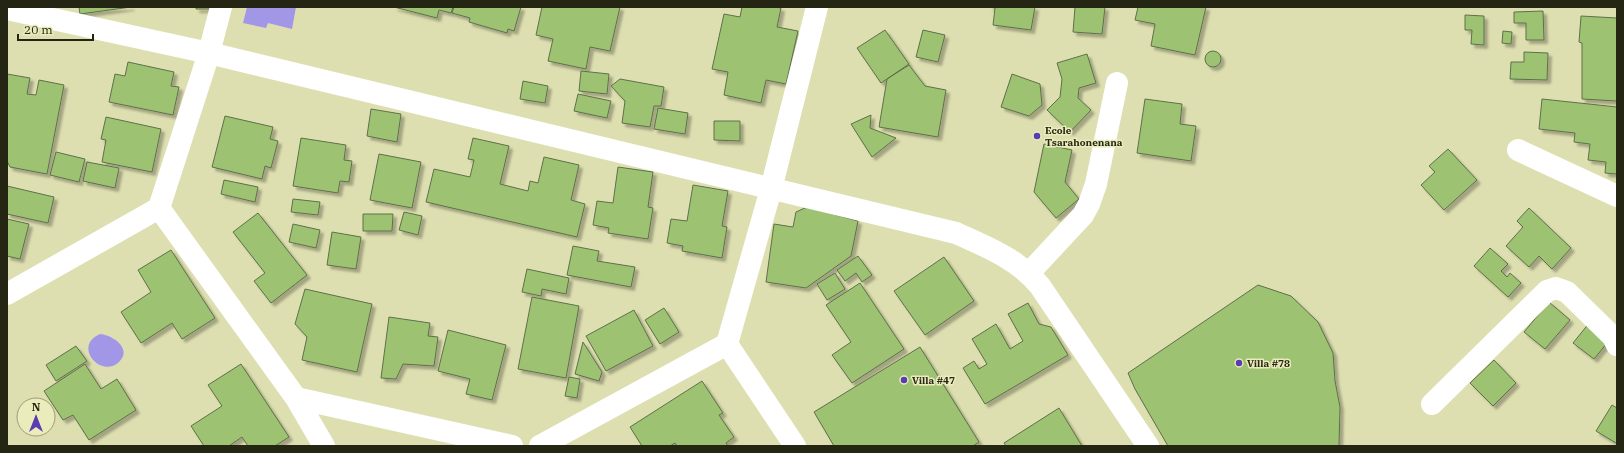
<svg xmlns="http://www.w3.org/2000/svg" width="1624" height="453" font-family="'IBM Plex Serif',serif">
<style>
.water{fill:#a197e6}
.building{fill:#9dc272;stroke:#5e7049;filter:url(#shadow)}
.lines{fill:none;stroke-linecap:round;stroke-linejoin:round}
.minor{stroke:#fff;stroke-width:22}
.poi-dot{fill:#593bb3;stroke:#ebecbc;stroke-width:1.5}
.labels{text-anchor:middle;dominant-baseline:central;stroke-width:3;stroke-linejoin:round;paint-order:stroke}
.poi-label{font-size:10px;font-weight:bold;fill:#252513;stroke:#ebecbc;text-anchor:start}
</style>
<defs>
<filter id="shadow"><feDropShadow dx="3.5" dy="3.5" stdDeviation="1" flood-color="#0004"/></filter>
</defs>
<rect width="100%" height="100%" fill="#dedfb0"/>
<!-- water -->
<path class="water" d="M247,7H296L292,29L268,23L266,28L243,23Z
M100,334C112,335 133,348 119,362C101,379 72,346 100,334Z"/>
<!-- building -->
<path class="building" d="M79,7H131L80,14Z
M196,7H219V9H196Z
M394,7H453L451,13L439,10L437,18Z
M454,7H521L514,31L508,29L507,33L469,22L470,18L452,13Z
M542,7H620L610,51L590,47L586,69L548,61L553,39L536,35Z
M742,7H775L781,8L777,27L798,31L786,84L766,80L761,103L724,95L728,72L712,69L724,14L740,17Z
M989,7H1035L1031,30L993,25L995,8Z
M1075,7H1105L1102,34L1073,32Z
M1138,7H1206L1195,55L1151,46L1155,24L1135,20Z
M1543,11L1544,40H1526V23H1514V12Z
M1465,15L1484,16V45L1471,44L1472,30H1465Z
M1581,16L1617,18V101L1582,99V43L1579,42Z
M885,30L909,64L881,83L857,48Z
M923,30L945,35L938,62L916,57Z
M1503,31L1512,32L1511,44L1502,43Z
M1205 59a8 8 0 1 1 16 0a8 8 0 1 1-16 0Z
M1524,52L1548,53L1547,80L1510,79L1511,62H1524Z
M1087,54L1096,83L1079,88L1078,98L1091,110L1070,132L1047,110L1060,97L1062,79L1057,63Z
M128,62L174,72L171,86L179,87L173,115L109,102L115,74L125,76Z
M909,65L925,86L946,90L938,137L879,127L887,79Z
M581,71L609,74L607,94L579,91Z
M7,74L30,78L27,94L36,95L39,80L64,85L47,174L10,167L7,161Z
M1012,74L1040,84L1042,105L1029,116L1001,107Z
M620,79L664,87L661,106H654L650,127L622,123L625,101L611,86Z
M523,81L548,86L545,103L520,99Z
M578,94L611,101L607,118L574,111Z
M1145,99L1182,104L1180,124L1196,126L1191,161L1137,153Z
M1542,99L1617,107V174L1605,173L1606,162L1588,160L1590,144L1574,142L1575,133L1539,129Z
M658,108L688,113L685,134L654,129Z
M371,109L401,114L397,142L367,136Z
M871,115L870,128L896,138L872,157L851,124Z
M225,116L273,127L270,139L278,141L271,168L265,166L262,179L212,167Z
M106,117L161,129L152,172L102,162L106,140L101,139Z
M714,121H740V141L714,140Z
M301,138L346,145L344,160L352,161L349,182L340,181L338,193L293,186Z
M473,138L509,146L500,184L528,191L530,181L538,183L544,157L579,165L571,200L585,204L577,237L426,202L434,169L470,177L474,160L468,159Z
M1044,144L1072,150L1065,182L1079,199L1056,218L1034,192Z
M1448,149L1477,180L1444,210L1421,185L1435,172L1429,166Z
M56,152L85,159L79,182L50,175Z
M379,154L421,162L412,208L370,200Z
M87,162L119,168L115,188L83,181Z
M618,167L653,172L648,207L653,208L648,239L608,233L609,228L593,225L597,201L613,203Z
M224,180L258,187L255,202L221,194Z
M693,185L728,191L722,226L727,227L722,258L682,251L683,246L667,243L671,219L687,221Z
M7,186L54,197L48,223L7,214Z
M293,199L320,202L318,215L291,212Z
M807,207L858,221L851,256L806,288L766,282L774,224L793,227L796,212Z
M1529,208L1571,248L1552,269L1539,256L1529,267L1506,246L1523,227L1517,221Z
M404,212L422,216L418,235L399,230Z
M258,213L307,275L271,303L254,281L265,273L233,232Z
M363,214H393L392,231H363Z
M7,219L29,224L20,259L7,256Z
M293,224L320,230L316,248L289,242Z
M332,232L361,237L356,269L327,265Z
M573,246L599,251L597,261L635,267L631,287L567,275Z
M1490,248L1508,264L1501,271L1507,277L1510,273L1521,283L1508,297L1474,266Z
M171,250L215,318L182,339L172,323L141,343L121,312L151,292L138,270Z
M858,256L872,275L862,282L856,273L845,281L837,270Z
M944,257L974,301L925,335L894,291Z
M527,269L569,278L566,294L542,289L541,296L522,292Z
M835,273L845,289L827,300L817,284Z
M860,283L904,349L852,383L832,355L851,342L826,305Z
M1258,285L1291,296L1318,322L1333,353L1335,381L1340,407L1339,446H1168L1135,389L1128,373Z
M305,289L372,304L357,372L302,360L307,337L295,324Z
M532,297L579,306L566,378L518,369Z
M1549,302L1570,320L1545,349L1524,332Z
M1028,303L1039,324L1051,327L1068,355L985,404L963,368L974,361L979,369L987,364L972,339L996,324L1010,349L1023,341L1008,314Z
M664,308L679,332L660,344L645,320Z
M634,310L653,346L606,371L586,336Z
M389,317L430,323L428,336L438,337L434,366L403,364L396,379L381,378Z
M1590,322L1611,338L1594,359L1573,343Z
M448,330L506,345L492,400L466,394L470,379L438,371Z
M583,342L602,372L599,381L575,374Z
M76,346L87,361L56,381L46,365Z
M920,347L979,442L973,446H834L814,412Z
M1494,360L1516,383L1493,406L1470,383Z
M85,364L101,389L117,379L136,410L89,440L73,415L63,420L44,391Z
M241,364L289,437L275,446H248L242,437L229,446H204L191,426L222,406L208,385Z
M569,377L580,379L577,398L565,396Z
M702,381L723,413L719,415L734,437L726,443L728,446H677L675,443L670,446H642L630,427Z
M1612,405L1617,408V441L1616,443L1596,431Z
M1059,408L1082,446H1006L1004,443Z"/>
<g class="lines">
<!-- minor -->
<path class="minor" d="M7,9L209,53L956,233C987,247 1018,259 1040,286L1148,446
M1518,150L1617,196
M159,208L296,398L324,446
M1029,273L1083,215L1089,204L1096,184L1117,83
M7,294L159,208L209,53L221,7
M727,344L795,446
M296,398L512,446
M1432,404L1547,291L1556,288L1567,292L1613,337L1617,345
M540,446L727,344L771,189L817,7"/>
</g>
<!-- markers -->
<g class="poi-dot">
<circle cx="1037" cy="136" r="4"/>
<circle cx="1239" cy="363" r="4"/>
<circle cx="904" cy="380" r="4"/>
</g>
<g class="labels">
<!-- poi labels -->
<g class="poi-label">
<text x="1045" y="130">Ecole<tspan x="1045" dy="12">Tsarahonenana</tspan></text>
<text x="1247" y="363">Villa #78</text>
<text x="912" y="380">Villa #47</text>
</g>
</g>
<!-- border -->
<rect width="1624" height="453" fill="none" stroke="#252513" stroke-width="16"/>
<!-- north arrow -->
<g transform="translate(36 417)"><circle r="19" fill="#ebecbc" stroke="#9c9c78"/>
<path d="M0-3L7 15L0 10L-7 15Z" fill="#593bb3"/>
<text y="-6" font-size="11" font-weight="bold" text-anchor="middle" fill="#252513">N</text>
</g>
<!-- scale -->
<path d="M18 34v6h75v-6" fill="none" stroke="#252513" stroke-width="2"/>
<text x="24" y="34" font-size="12" fill="#252513" stroke="#ebecbc" stroke-width="3" paint-order="stroke">20 m</text>
</svg>
